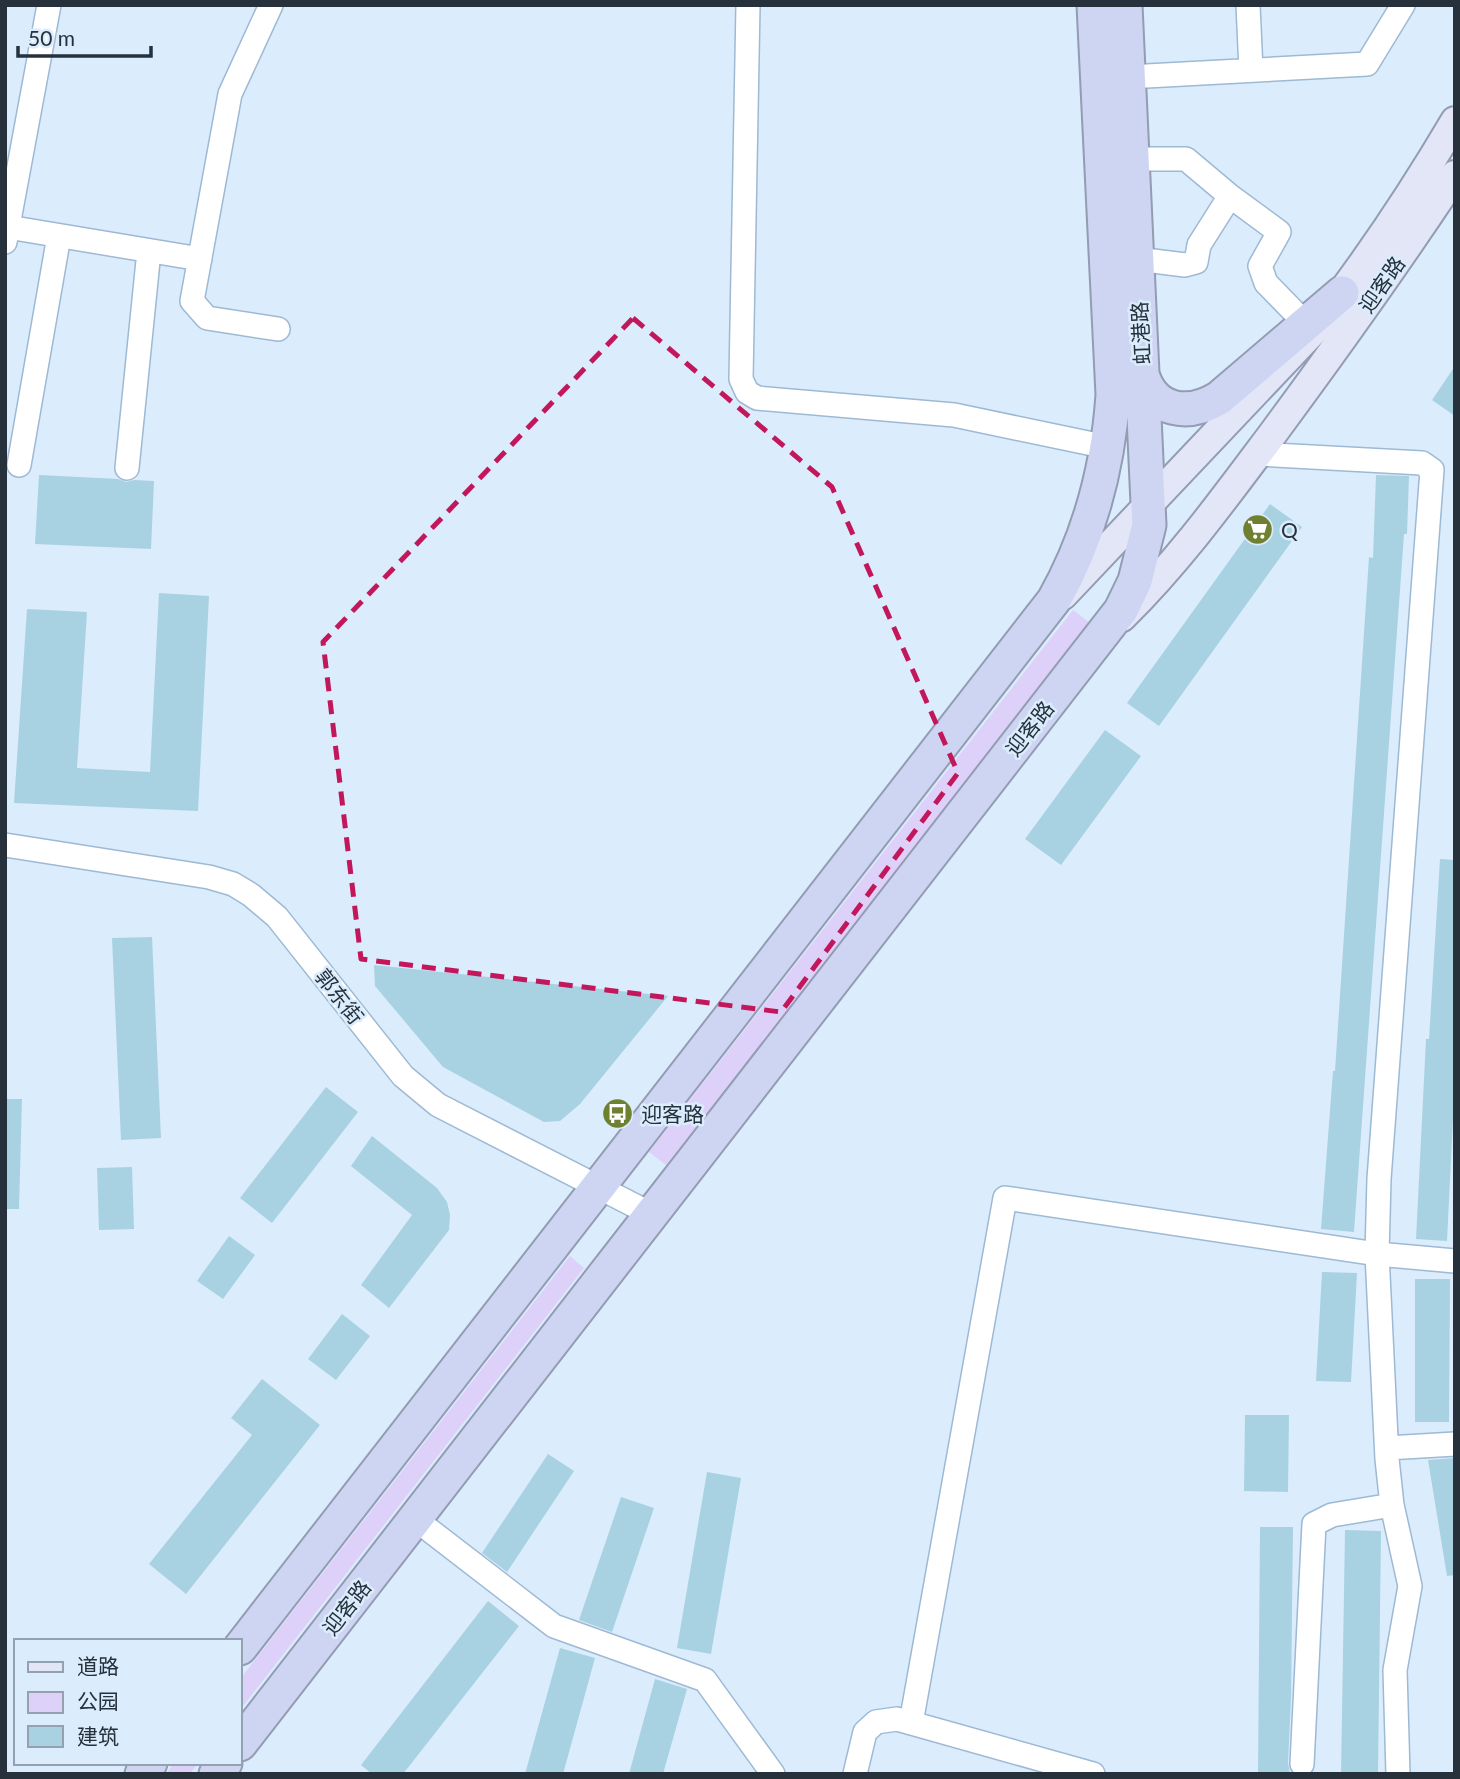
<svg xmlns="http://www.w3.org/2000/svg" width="1460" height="1779" font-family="Lato,'Noto Sans SC',sans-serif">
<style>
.green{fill:#ddd1f9}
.building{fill:#a8d2e1}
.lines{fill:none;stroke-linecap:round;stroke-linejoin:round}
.minor-casing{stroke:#9eb9d4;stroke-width:26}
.major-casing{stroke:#939cb2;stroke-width:32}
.highway-casing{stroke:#939cb2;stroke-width:37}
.minor{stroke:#fff;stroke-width:23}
.major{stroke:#e2e6f7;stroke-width:28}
.highway{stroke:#ced5f2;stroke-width:33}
.marked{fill:none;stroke:#c2185b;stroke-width:5;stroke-dasharray:14 9;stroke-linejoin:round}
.labels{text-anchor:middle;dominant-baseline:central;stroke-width:5;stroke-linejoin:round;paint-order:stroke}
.street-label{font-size:21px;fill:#26313c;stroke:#dbecfd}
.poi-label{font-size:21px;fill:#26313c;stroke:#dbecfd;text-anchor:start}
</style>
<rect width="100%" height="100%" fill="#dbecfd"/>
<!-- green -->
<path class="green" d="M1073,610L1090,623L666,1165L649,1152Z
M570,1256L584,1268L240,1710V1679Z
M174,1763H198L190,1774H166Z"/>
<!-- building -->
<path class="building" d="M1455,366V416L1432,400Z
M39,475L118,479L126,482L134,480L154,481L151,549L35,544Z
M1376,475L1409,476L1407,534H1404L1354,1232L1321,1229L1333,1071H1335L1369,557L1373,558Z
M1270,504L1302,527L1159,726L1127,703Z
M159,593L209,596L198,811L14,803L27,609L87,612L77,768L150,772Z
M1105,730L1141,756L1061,865L1025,839Z
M1440,859L1455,860V1078L1447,1241L1416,1239L1426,1039H1429Z
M152,937L161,1138L121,1140L112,938Z
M374,965L668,996L580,1104L560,1121L544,1122L443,1067L375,986Z
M326,1087L358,1112L272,1223L240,1198Z
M5,1099H22L19,1209H5Z
M372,1136L437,1188L447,1202L450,1215L449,1230L389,1308L361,1285L412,1215L351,1166Z
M132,1167L134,1229L99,1230L97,1168Z
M229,1236L255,1255L223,1299L197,1281Z
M1322,1272L1357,1273L1351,1382L1316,1381Z
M1415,1279H1450L1449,1422H1415Z
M342,1314L370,1336L336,1380L308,1359Z
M262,1379L320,1425L186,1594L149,1564L252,1435L231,1418Z
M1245,1415H1289L1288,1492L1244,1491Z
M548,1454L574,1471L507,1572L482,1553Z
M1455,1458V1575L1447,1576L1428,1460Z
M707,1472L741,1478L711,1654L677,1648Z
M621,1497L654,1508L612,1632L579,1620Z
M1260,1527H1293L1291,1699L1288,1763L1290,1774H1258Z
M1345,1530L1381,1531L1378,1774H1341Z
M488,1601L519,1626L403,1774H372L361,1765Z
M560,1648L595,1658L563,1774H525Z
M655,1679L687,1689L663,1774H629Z"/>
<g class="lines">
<defs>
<path id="minor" d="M271,5L230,94L192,301L207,318L278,329
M748,5L741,379L747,392L757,398L954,415L1107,447
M1248,5L1251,70
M1128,77L1367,64L1403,5
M1132,159H1186L1230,196L1279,232L1260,266L1266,283L1306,324
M8,227L200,259
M5,242L49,5
M1137,259L1185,265L1196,262L1199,245L1230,196
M1258,454L1422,463L1432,470L1379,1179L1377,1254L1387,1459L1392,1505L1410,1586L1395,1670L1398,1774
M19,465L59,236
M127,468L149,251
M5,845L209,877L233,884L251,895L277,917L403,1076L438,1105L651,1214
M1387,1448L1455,1444
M415,1519L554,1626L705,1680L773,1774
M911,1723L1005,1198L1377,1254L1455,1261
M1302,1764L1314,1524L1332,1515L1392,1505
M855,1774L865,1732L876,1722L897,1719L1093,1774"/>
<path id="major" d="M1063,595L1313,331C1364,265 1412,194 1455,121
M1122,617C1179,561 1226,496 1274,432C1336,348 1397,263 1455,175"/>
<path id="highway" d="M1142,374C1153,412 1188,417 1219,398L1342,293
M240,1648L1054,600C1089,538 1108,467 1113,395L1094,5
M240,1744L1121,610L1135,581L1149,525L1125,5
M142,1774L150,1763
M216,1774L225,1763"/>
</defs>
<!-- minor casing -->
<use href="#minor" class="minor-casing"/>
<!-- major casing -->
<use href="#major" class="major-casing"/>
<!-- highway casing -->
<use href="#highway" class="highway-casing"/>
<!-- minor -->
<use href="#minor" class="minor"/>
<!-- major -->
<use href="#major" class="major"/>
<!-- highway -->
<use href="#highway" class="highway"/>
</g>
<!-- marked area -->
<path class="marked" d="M633,318L832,487L958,773L781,1012L361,959L323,642Z"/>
<!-- icons -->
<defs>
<symbol id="supermarket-disc" viewBox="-11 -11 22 22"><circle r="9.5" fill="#6f8030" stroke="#dbecfd"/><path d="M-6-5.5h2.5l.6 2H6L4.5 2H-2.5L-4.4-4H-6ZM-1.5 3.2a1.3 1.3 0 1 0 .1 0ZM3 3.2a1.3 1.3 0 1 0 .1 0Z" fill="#fff"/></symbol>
<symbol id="bus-disc" viewBox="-11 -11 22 22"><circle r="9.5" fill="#6f8030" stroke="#dbecfd"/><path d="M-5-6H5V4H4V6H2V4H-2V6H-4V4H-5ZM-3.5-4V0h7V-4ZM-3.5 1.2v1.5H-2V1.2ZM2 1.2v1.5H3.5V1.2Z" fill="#fff"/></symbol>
</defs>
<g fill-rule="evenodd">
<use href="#supermarket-disc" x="1240" y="512" width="35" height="35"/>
<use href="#bus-disc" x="600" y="1096" width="35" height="35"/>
</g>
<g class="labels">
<!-- street labels -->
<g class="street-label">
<text transform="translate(1381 284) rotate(-55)">迎客路</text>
<text transform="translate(1140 333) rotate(-93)">虹港路</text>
<text transform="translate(1029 728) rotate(-52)">迎客路</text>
<text transform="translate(340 996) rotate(52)">郭东街</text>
<text transform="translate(346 1607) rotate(-52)">迎客路</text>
</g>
<!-- poi labels -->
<g class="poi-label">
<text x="1281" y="529">Q</text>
<text x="641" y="1113">迎客路</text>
</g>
</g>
<!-- border -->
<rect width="1460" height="1779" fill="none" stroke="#26313c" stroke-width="14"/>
<!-- legend -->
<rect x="14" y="1639" width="228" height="126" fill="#dbecfd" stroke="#93a1b0" stroke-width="2"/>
<rect x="28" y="1662" width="35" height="10" fill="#e2e6f7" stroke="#93a1b0" stroke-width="2"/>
<text x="77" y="1674" font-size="21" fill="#26313c">道路</text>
<rect x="28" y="1692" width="35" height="21" fill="#ddd1f9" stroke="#93a1b0" stroke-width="2"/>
<text x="77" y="1709" font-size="21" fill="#26313c">公园</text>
<rect x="28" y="1726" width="35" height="21" fill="#a8d2e1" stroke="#93a1b0" stroke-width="2"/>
<text x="77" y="1744" font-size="21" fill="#26313c">建筑</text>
<!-- scale -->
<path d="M18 46v10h133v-10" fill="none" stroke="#26313c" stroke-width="3.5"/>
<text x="28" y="46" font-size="21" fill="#26313c" stroke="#dbecfd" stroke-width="5" paint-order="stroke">50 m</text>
</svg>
